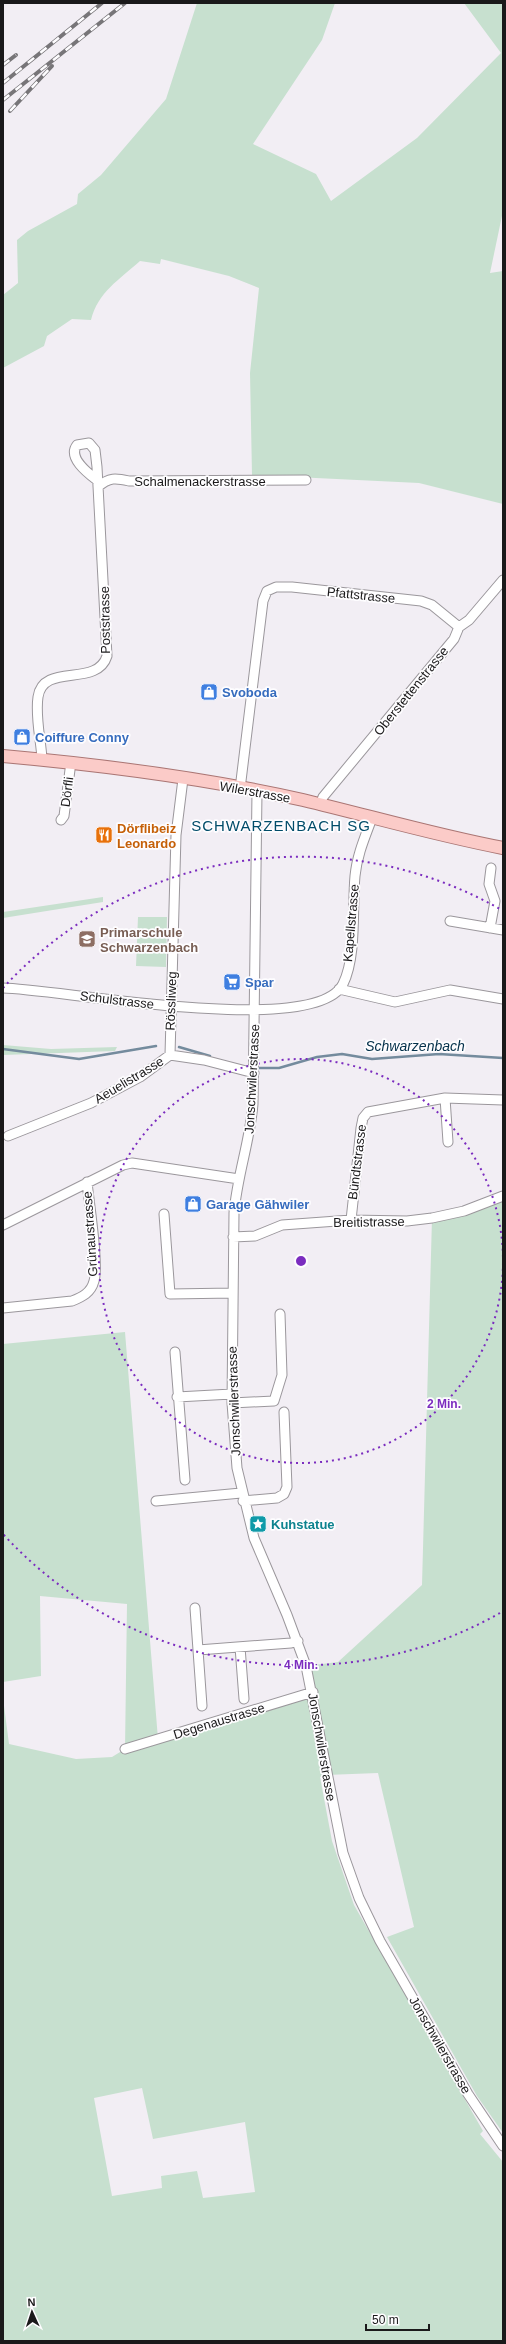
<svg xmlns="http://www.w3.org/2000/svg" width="506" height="2344" font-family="Arial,sans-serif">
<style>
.green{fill:#c7e0cf;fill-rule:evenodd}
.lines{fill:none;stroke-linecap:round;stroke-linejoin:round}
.stream{stroke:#748b9d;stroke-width:2.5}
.minor-casing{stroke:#9b979c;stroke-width:11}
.major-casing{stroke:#aa7674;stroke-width:14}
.minor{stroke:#fff;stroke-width:9}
.major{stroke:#fbcbc8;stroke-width:12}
.rail-casing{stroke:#777578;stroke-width:4}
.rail{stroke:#fefdff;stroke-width:2.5;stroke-dasharray:8;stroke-linecap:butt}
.ring{fill:none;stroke:#7b2cbf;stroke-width:2;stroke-dasharray:2 4}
.labels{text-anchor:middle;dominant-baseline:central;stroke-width:3.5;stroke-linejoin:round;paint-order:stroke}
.street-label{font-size:13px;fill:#1a191a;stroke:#fefdff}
.shop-label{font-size:13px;font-weight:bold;fill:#366cbe;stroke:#fefdff;text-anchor:start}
.food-label{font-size:13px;font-weight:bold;fill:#c56008;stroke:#fefdff;text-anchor:start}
.education-label{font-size:13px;font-weight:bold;fill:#785e54;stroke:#fefdff;text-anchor:start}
.culture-label{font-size:13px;font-weight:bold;fill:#0d838f;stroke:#fefdff;text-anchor:start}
.water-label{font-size:14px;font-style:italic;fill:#04304a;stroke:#fefdff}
.quarter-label{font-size:15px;letter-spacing:1px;fill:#014c69;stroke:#fefdff}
.centre{fill:#7b2cbf;stroke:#fefdff;stroke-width:2}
.ring-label{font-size:12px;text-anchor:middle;font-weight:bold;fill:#7b2cbf;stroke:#fefdff;stroke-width:3.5;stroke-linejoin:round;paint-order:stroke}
</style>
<rect width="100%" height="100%" fill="#f2eef4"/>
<!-- green -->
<path class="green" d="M197,3H335L322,40L253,144L316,174L331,201L417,138L501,53L464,3H503V211L490,273L503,271V504L419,483L252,475L250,373L259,288L229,276L161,259L160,264L140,261C119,280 98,292 91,320L72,319L47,336L44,346L3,368V295L18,283L17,240L28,231L77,204L78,194L101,175L166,99Z
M103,897V902L3,918V912Z
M138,917H167L166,967L136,966Z
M3,1045L51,1049L117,1047L115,1051L3,1055Z
M503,1196V2133L477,2096L387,1937L414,1927L378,1773L326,1775L320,1777L332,1841L354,1905L483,2131L480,2134L503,2162V2341H3V1698L9,1744L76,1759L112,1757L125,1749L127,1604L40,1596L41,1676L3,1682V1344L125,1332L158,1739L312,1692L306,1666L338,1662L422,1585L432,1218ZM142,2088L153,2139L245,2122L255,2192L203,2198L197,2171L161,2176L162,2188L112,2196L94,2098Z"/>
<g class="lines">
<!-- stream -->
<path class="stream" d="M179,1047L210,1056
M3,1049L79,1059L156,1046
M258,1068H279L317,1057L342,1054L372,1059L439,1054L503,1058"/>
<defs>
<path id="minor" d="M98,487C109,477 116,478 129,481L306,480
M42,759C41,740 35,717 38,697C43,662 97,688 107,656L97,467L95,450L89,443L77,445C67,458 89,474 98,481
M240,789L263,601L267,591L276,587H292L421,601L432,605L459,627
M257,792L253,1104C250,1141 237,1176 234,1213L232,1403L237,1468L254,1538L287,1615L306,1666L343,1853L359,1898L380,1941L468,2094L503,2146
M320,805L323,797L454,639L459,627L469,620L503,580
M61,820L64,816L71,762
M450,921L503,930
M490,928L495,901L489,884L491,868
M3,988C60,989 315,1039 343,984C357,956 352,907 355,876C357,855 365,837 372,818
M339,989L395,1002L450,990L503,999
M170,1055L176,835L183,779
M445,1098L448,1142
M8,1136L91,1103L140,1077L170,1055L204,1060L254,1073
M164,1214L170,1294L233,1293
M351,1220L361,1128L363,1118L368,1112L445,1098L503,1100
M3,1225L123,1165L132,1163L239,1179
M233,1237L255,1236L282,1225L351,1220L407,1221L432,1218L464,1211L503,1196
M3,1308L72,1301C82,1297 91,1293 94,1281C99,1266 89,1202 87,1182
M175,1352L185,1480
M177,1397L232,1394
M232,1403L274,1401L282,1375L280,1314
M156,1501L241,1493
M243,1501L277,1498L284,1494L287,1487L284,1412
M195,1608L202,1706
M240,1647L244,1699
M198,1650L291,1643L298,1641
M125,1749L313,1692"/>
<path id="major" d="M3,756C103,765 205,778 303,800C370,816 435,835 503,848"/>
</defs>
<!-- minor casing -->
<use href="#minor" class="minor-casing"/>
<!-- major casing -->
<use href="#major" class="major-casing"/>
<!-- minor -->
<use href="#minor" class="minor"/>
<!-- major -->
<use href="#major" class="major"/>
<defs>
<path id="rail" d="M3,65L16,55
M3,83L102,3
M3,100L125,3
M10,111L52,66"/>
</defs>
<!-- rail casing -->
<use href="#rail" class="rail-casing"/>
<!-- rail -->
<use href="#rail" class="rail"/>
</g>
<!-- distance rings -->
<g class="ring">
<path d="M503 1263A202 202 0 1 1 503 1259"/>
<path d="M500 1613A404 404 0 0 1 3 1534M3 988A404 404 0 0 1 500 909"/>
</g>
<!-- icons -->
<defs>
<symbol id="shop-square" viewBox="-11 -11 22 22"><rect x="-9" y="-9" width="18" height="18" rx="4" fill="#3f7fe0" stroke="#fefdff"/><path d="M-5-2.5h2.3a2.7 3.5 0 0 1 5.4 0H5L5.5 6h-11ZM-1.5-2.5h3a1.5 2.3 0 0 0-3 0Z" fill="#fff"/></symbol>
<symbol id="restaurant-square" viewBox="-11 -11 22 22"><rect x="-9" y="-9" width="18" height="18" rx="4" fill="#e8710a" stroke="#fefdff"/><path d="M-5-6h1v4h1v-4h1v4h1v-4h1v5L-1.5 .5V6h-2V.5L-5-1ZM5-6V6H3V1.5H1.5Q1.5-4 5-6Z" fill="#fff"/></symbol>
<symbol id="school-square" viewBox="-11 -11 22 22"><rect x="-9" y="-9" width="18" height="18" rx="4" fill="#8d6e63" stroke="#fefdff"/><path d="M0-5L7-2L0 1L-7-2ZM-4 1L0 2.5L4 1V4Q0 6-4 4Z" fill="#fff"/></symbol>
<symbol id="supermarket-square" viewBox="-11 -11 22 22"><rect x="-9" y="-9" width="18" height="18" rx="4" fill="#3f7fe0" stroke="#fefdff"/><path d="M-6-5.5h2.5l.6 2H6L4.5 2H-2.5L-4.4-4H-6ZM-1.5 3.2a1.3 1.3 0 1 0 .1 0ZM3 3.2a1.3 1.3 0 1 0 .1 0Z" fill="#fff"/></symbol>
<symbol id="sight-square" viewBox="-11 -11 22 22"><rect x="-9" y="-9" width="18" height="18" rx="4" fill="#0f9aa8" stroke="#fefdff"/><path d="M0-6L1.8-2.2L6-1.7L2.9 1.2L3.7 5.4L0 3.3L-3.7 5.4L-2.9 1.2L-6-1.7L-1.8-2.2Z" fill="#fff"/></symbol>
</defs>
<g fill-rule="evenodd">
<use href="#shop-square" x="199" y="682" width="20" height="20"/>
<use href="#shop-square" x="12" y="727" width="20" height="20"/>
<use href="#restaurant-square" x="94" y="825" width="20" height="20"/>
<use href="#school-square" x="77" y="929" width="20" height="20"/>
<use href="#supermarket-square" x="222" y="972" width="20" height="20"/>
<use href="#shop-square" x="183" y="1194" width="20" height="20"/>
<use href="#sight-square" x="248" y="1514" width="20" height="20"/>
</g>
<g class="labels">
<!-- street labels -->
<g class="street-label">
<text x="200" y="481">Schalmenackerstrasse</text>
<text transform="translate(361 595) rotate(6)">Pfattstrasse</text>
<text transform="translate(105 620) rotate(-91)">Poststrasse</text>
<text transform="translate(411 691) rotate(-51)">Oberstettenstrasse</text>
<text transform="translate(67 792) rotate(-83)">Dörfli</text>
<text transform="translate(255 792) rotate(10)">Wilerstrasse</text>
<text transform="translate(351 923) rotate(-85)">Kapellstrasse</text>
<text transform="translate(117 1000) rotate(7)">Schulstrasse</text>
<text transform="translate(171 1001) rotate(-88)">Rössliweg</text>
<text transform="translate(252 1079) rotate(-87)">Jonschwilerstrasse</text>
<text transform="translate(129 1080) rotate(-31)">Aeuelistrasse</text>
<text transform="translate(357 1162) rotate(-83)">Bündtstrasse</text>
<text transform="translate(369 1222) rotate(-1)">Breitistrasse</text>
<text transform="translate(90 1234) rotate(-94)">Grünaustrasse</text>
<text transform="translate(234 1401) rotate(-92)">Jonschwilerstrasse</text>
<text transform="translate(219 1721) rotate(-17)">Degenaustrasse</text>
<text transform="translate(322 1747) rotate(80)">Jonschwilerstrasse</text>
<text transform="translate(440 2045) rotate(60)">Jonschwilerstrasse</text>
</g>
<!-- shop labels -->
<g class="shop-label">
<text x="222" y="692">Svoboda</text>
<text x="35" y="737">Coiffure Conny</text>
<text x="245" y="982">Spar</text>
<text x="206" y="1204">Garage Gähwiler</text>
</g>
<!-- food labels -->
<g class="food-label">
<text x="117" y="828">Dörflibeiz<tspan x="117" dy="15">Leonardo</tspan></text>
</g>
<!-- education labels -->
<g class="education-label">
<text x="100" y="932">Primarschule<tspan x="100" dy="15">Schwarzenbach</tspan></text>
</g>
<!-- culture labels -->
<g class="culture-label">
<text x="271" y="1524">Kuhstatue</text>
</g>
<!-- water labels -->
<g class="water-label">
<text x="415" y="1046">Schwarzenbach</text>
</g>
<!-- quarter labels -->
<g class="quarter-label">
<text x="281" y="825">SCHWARZENBACH SG</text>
</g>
</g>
<circle cx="301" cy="1261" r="6" class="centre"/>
<g class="ring-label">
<text x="444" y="1408">2 Min.</text>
<text x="301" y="1669">4 Min.</text>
</g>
<!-- border -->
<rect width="506" height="2344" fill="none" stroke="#1a191a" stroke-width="8"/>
<!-- north arrow -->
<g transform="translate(32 2312) rotate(357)" stroke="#fefdff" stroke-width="3" paint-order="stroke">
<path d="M0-3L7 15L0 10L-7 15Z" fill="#1a191a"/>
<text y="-6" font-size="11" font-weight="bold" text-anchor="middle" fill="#1a191a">N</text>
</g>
<!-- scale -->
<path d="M366 2324v6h63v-6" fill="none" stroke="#1a191a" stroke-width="2"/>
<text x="372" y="2324" font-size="12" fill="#1a191a" stroke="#fefdff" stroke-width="3" paint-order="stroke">50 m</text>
</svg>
